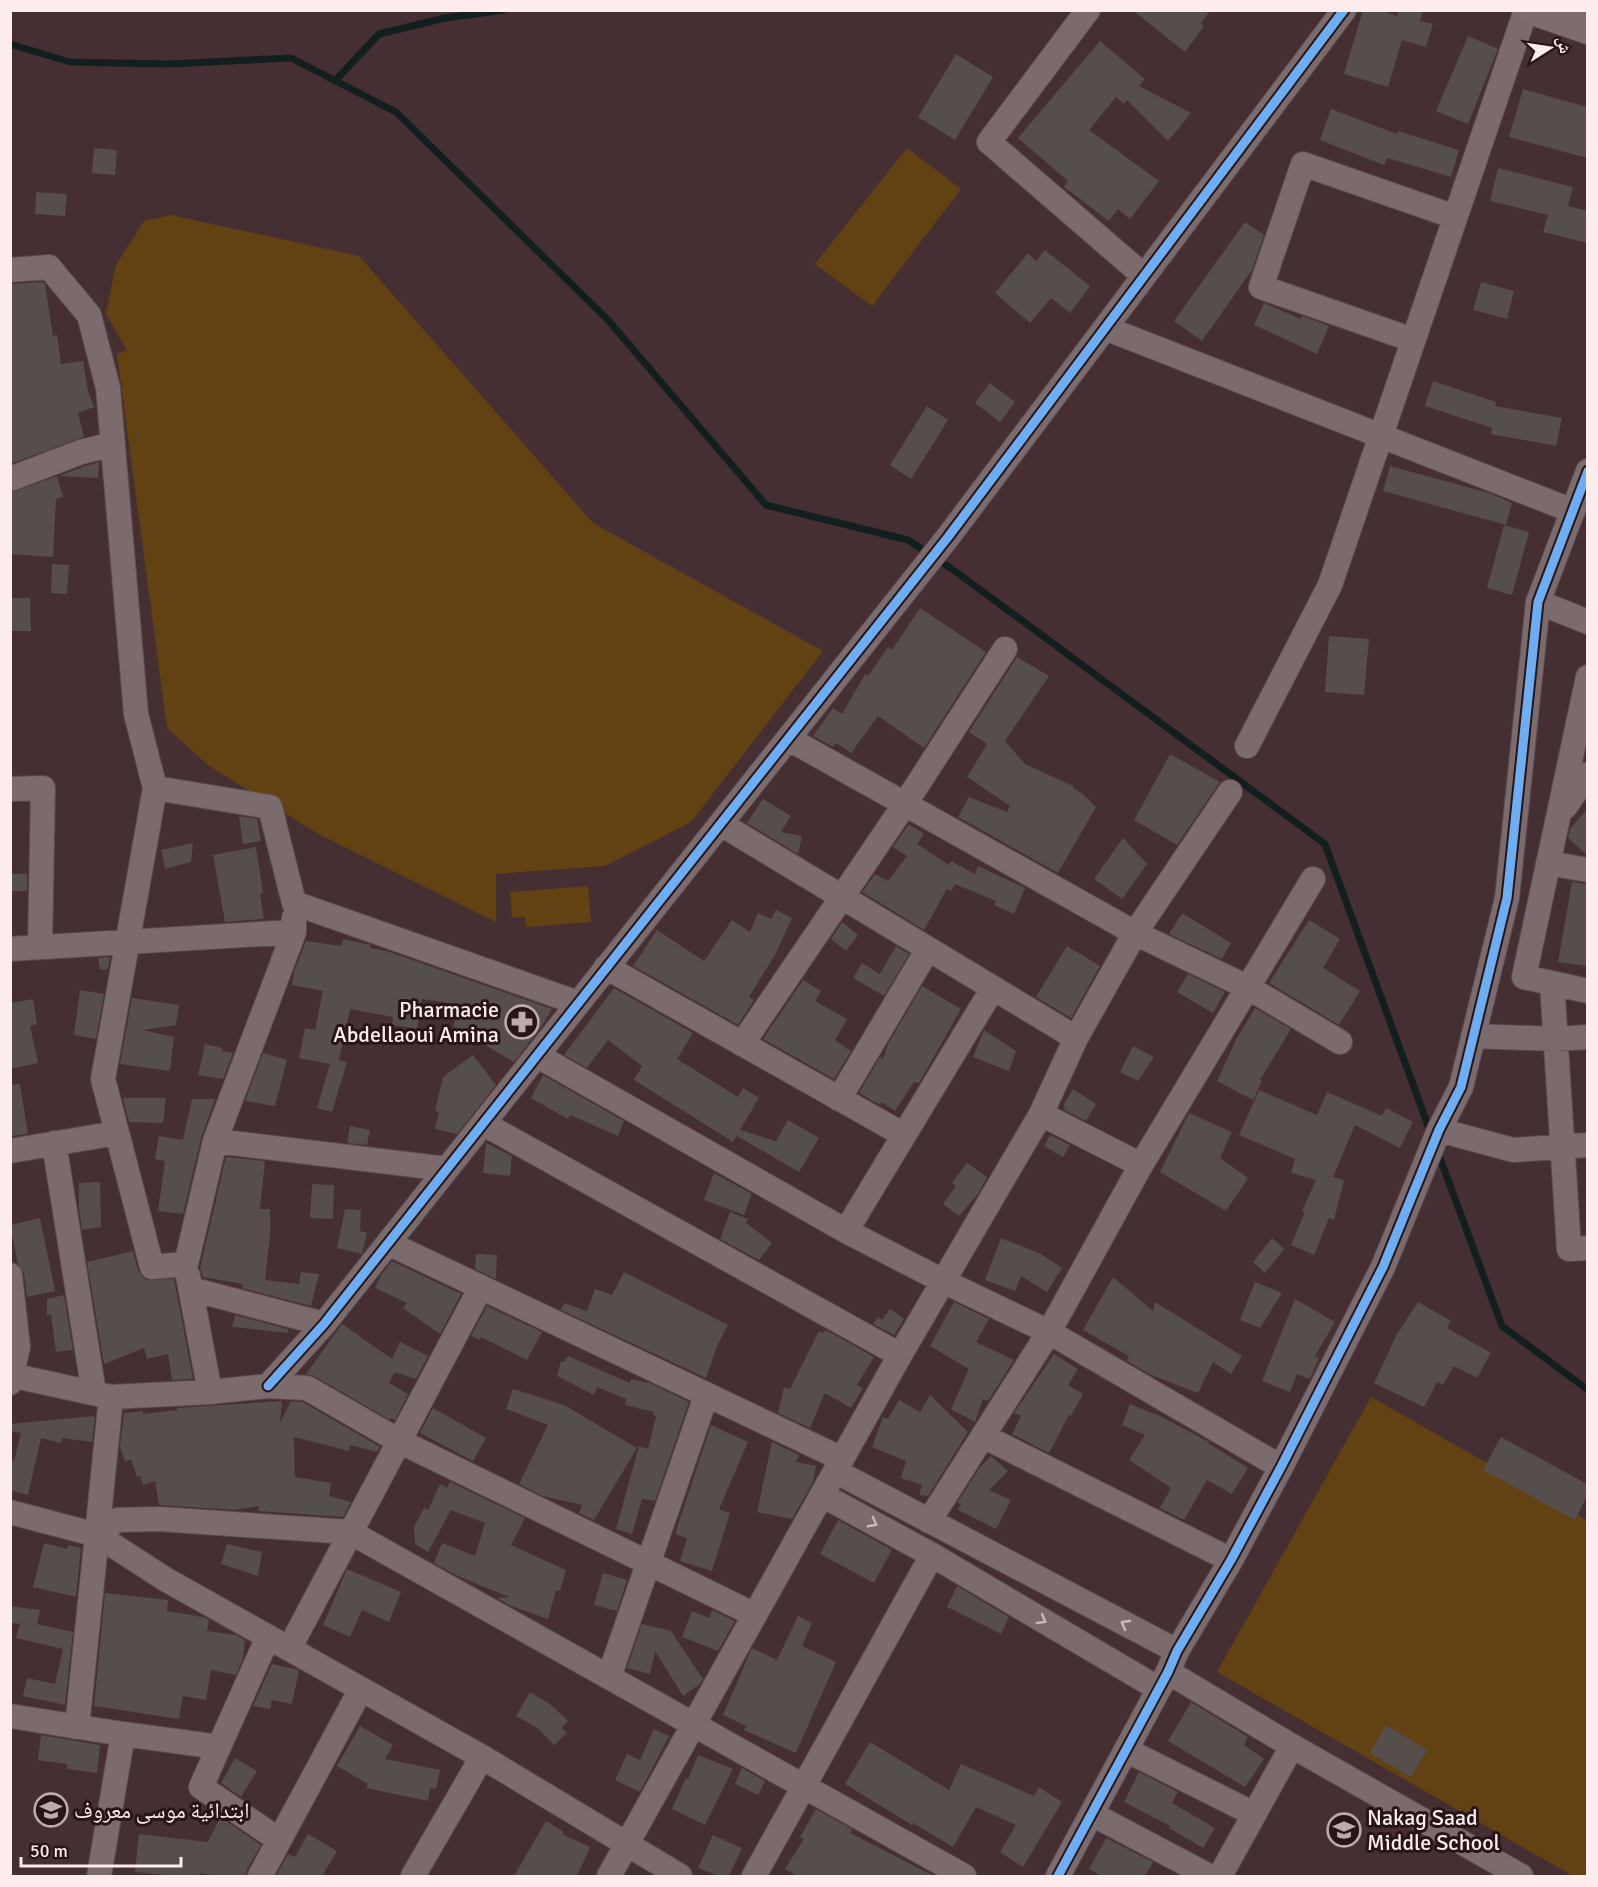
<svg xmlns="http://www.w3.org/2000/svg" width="1598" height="1887" font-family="Signika,'Noto Naskh Arabic',sans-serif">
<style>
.green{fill:#624213}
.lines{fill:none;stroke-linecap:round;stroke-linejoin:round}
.stream{stroke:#131f1f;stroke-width:7}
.building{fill:#554e4a}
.minor-casing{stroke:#5c4b4d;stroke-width:26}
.major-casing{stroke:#5c4b4d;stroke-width:32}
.minor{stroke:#7c6b6d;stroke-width:24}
.major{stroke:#806b6e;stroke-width:30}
.cycleway-casing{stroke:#281617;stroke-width:13}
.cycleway{stroke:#6dadf4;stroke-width:9}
.oneway{stroke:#c9b8ba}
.labels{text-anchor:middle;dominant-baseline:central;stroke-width:6;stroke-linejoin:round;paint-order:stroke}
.poi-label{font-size:22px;fill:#fceced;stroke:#281617;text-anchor:start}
</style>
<rect width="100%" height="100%" fill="#452f32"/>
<!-- green -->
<path class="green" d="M907,148L961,189L872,306L815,264Z
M171,215L359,256L593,523L823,651L691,822L605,866L496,874V922L322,836L209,766L167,728L117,354L127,350L106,314L116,265L144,221Z
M588,886L591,922L526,927L525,917L512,918L510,892Z
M1371,1397L1587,1520V1876H1573L1217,1672Z"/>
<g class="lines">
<!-- stream -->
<path class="stream" d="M10,44L70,62L168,64L291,58L396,112L608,320L766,505L908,540L952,569L1325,844L1430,1131
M335,81L379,34L445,18L504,10
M1437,1150L1502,1326L1588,1390"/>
</g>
<!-- building -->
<path class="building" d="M1132,10H1211L1201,23L1204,26L1185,52Z
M1363,10H1380L1397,16L1399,10H1423L1420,21L1433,24L1426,47L1402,40L1388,87L1344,74Z
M1468,36L1498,49L1468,124L1436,111Z
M1100,41L1145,79L1139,86L1191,113L1168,141L1127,100L1124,104L1116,97L1089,130L1159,181L1130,219L1118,209L1109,221L1064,187L1068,181L1018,138Z
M956,54L993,77L955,140L918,117Z
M1523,89L1587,107V158L1509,137Z
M1331,109L1397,134L1398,131L1459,150L1451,177L1387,158L1384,165L1320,140Z
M94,148L117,150L115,175L92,173Z
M1498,168L1573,187L1568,206L1587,211V243L1543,232L1548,215L1490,201Z
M36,192L67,194L65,216L35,214Z
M1245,222L1264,235L1252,270L1202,341L1174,321Z
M1045,250L1090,286L1070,313L1051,298L1030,323L995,293L1028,253L1036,261Z
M43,282L45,284L53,336L57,335L61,364L83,361L88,391L94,407L78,413L84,437L10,464V284Z
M1481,282L1514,291L1507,319L1473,310Z
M1264,303L1301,319L1302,316L1329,326L1317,354L1254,325Z
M1433,381L1496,402L1495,406L1562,418L1556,446L1491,434L1492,428L1425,406Z
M990,383L1015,402L1000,422L975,403Z
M927,406L948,420L911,479L890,465Z
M99,462L98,478L59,476L85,466Z
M1390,466L1489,493L1512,503L1506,525L1383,491Z
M57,476L63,497L56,499L53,557L10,554V493Z
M1504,525L1529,532L1512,595L1487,588Z
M52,564L69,565L67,594L51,593Z
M10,598H30L31,631H10Z
M920,608L986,652L924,748L878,716L851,753L836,743L833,747L813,736L833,708L842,714L865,674L868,676L888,647L892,650Z
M1329,636L1369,639L1364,695L1325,692Z
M1017,657L1049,676L1005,741L1025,764L1073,786V788L1083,794L1096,807L1058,873L958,817L969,797L1007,812L1010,806L967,777L987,744L969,732Z
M1170,754L1220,782L1177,845L1134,820Z
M763,799L791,816L781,832L802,836L798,854L747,823Z
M1587,809V855L1568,838L1570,829Z
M239,816L257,819L261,841L243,844Z
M909,824L924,834L917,844L949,865L951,861L975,874L978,866L1025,888L1014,914L994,905L996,901L955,884L951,891L947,889L924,930L862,892L875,874L888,881L907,856L893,847Z
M1123,838L1147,864L1122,899L1094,879Z
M193,843L191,862L165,869L161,850Z
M256,847L263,893L260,894L264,919L225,922L213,855Z
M10,874H27V891H10Z
M1572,882L1587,884V966L1558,962Z
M776,910L792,918L775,955L749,997L754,1000L738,1025L633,966L657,930L704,961L732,920L750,932L758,913L771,919Z
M1182,913L1231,943L1222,959L1169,934Z
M1309,920L1340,939L1323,968L1360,991L1339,1025L1269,983Z
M842,922L858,935L846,951L831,939Z
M343,939L371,945L370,948L387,951L552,1009L542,1026L514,1062L453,1026L461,1005L422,999L417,1029L392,1025L393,1017L350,1009L339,1060L347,1062L332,1112L317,1108L330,1064L299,1058L305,1028L315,1030L323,991L292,985L294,972L306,941L341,946Z
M896,946L909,954L884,996L853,978L862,963L880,974Z
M1067,946L1100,966L1071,1018L1036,997Z
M110,957L108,969L100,970L98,958Z
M1188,974L1225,992L1213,1013L1177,992Z
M803,980L821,991L815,1001L847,1019L835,1040L851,1051L834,1079L763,1039Z
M922,986L961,1009L919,1083L914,1082L895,1111L882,1102L880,1105L859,1093L880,1057L883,1059L888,1044Z
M614,988L693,1033L677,1059L738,1097L743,1088L759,1098L740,1130L776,1141L788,1120L819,1138L799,1172L737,1136L738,1133L733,1142L634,1080L642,1066L608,1040L587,1068L564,1055Z
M80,990L104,994L96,1039L74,1035Z
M132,998L179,1005L176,1025L143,1030L174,1037L170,1071L120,1064Z
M33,999L37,1024L30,1026L38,1063L10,1069V1003Z
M1255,1008L1291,1029L1260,1080L1262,1081L1253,1100L1217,1081L1237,1038Z
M984,1030L1016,1051L1009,1071L973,1057Z
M205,1044L222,1048V1051L233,1053L223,1079L198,1075Z
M1133,1046L1154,1057L1138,1081L1120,1072Z
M263,1053L287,1060L275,1106L245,1101Z
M473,1055L496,1085L457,1134L435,1129L439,1112L435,1111L443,1077Z
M543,1075L624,1121L618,1136L570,1115L568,1119L531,1098Z
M20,1084L28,1134L10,1136V1085Z
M1073,1089L1096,1104L1086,1121L1064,1110L1065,1107L1063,1106Z
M1259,1090L1317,1115L1327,1092L1382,1116L1386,1108L1413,1122L1400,1148L1355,1125L1333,1177L1344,1180L1334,1220L1329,1218L1314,1255L1291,1245L1305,1212L1302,1211L1316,1180L1291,1173L1295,1159L1239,1135Z
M123,1098H166L163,1123L129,1122Z
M192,1099H215L201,1138L183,1214L158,1211L165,1161L155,1159L159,1136L183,1140Z
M1189,1113L1232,1132L1220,1158L1248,1178L1226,1211L1160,1172Z
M350,1126L370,1130L367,1145L347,1143Z
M1050,1135L1070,1145L1063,1157L1044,1146Z
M486,1143L512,1156L510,1176L483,1173Z
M226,1157L265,1161L260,1209H270V1236L265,1280L299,1284L301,1272L319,1274L311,1306L242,1288L243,1284L203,1277L200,1268Z
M967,1163L987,1177L978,1194L959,1216L943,1204L956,1186L952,1183Z
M714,1173L752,1194L744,1215L704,1200Z
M100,1182L101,1227L82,1230L79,1208V1183Z
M312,1184L334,1185L333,1219L310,1218Z
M345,1209L361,1210L360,1231L367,1233L362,1254L337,1248Z
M730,1212L748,1219L746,1223L772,1243L759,1260L720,1239Z
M40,1218L55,1291L27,1297L24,1273L18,1264L10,1225Z
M1001,1238L1041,1254L1062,1268L1047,1292L1021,1276L1015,1291L985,1280Z
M1272,1238L1284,1249L1265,1273L1253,1262Z
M133,1251L138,1271L146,1280L174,1279L193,1379L172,1380L168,1354L147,1359L144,1348L104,1364L87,1262Z
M476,1254L497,1255L496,1279L475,1269Z
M392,1261L461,1294L440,1334L403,1308L407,1303L375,1288L381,1275Z
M624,1272L728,1325L717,1346L706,1378L561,1310L564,1303L587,1311L595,1289L612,1295Z
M1113,1277L1153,1311L1155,1302L1242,1356L1231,1374L1213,1362L1198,1393L1151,1375L1127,1361L1129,1356L1083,1330Z
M1255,1282L1282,1293L1260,1328L1240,1320Z
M64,1295L73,1350L56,1352L51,1315H47V1299Z
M1295,1299L1335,1322L1315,1356L1319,1358L1310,1379L1297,1374L1290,1392L1262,1381Z
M954,1302L989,1319L976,1342L1014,1360L988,1401L983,1399L975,1422L951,1409L969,1369L930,1346Z
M1418,1302L1451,1321L1447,1328L1491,1353L1477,1378L1454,1366L1443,1385L1437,1382L1424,1407L1374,1383L1397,1334Z
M487,1306L542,1332L527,1360L481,1337L480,1340L471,1336Z
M890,1309L904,1319L894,1335L873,1324L878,1317L882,1320Z
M235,1315L288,1329V1333L232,1327Z
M342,1324L392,1359L400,1342L428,1356L416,1379L395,1372L389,1383L408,1394L395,1420L391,1418L390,1420L314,1376L306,1374Z
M826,1330L874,1357L857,1385L863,1388L851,1408L825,1393L810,1428L778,1413L784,1387L790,1389L819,1331L823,1333Z
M1054,1354L1078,1369L1068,1385L1083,1394L1071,1416L1069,1415L1049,1453L1012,1434L1021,1416L1014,1413Z
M568,1356L630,1383L631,1379L650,1383L689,1402L655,1501L642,1499L632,1534L616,1529L639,1446L648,1449L656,1416L653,1415L654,1412L625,1405L626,1399L597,1387L594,1395L557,1376L561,1361L564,1362Z
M513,1389L564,1405L637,1448L594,1520L579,1513L582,1505L543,1496L519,1484L548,1425L506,1409Z
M930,1395L968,1432L928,1496L919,1495L922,1485L901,1478L906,1461L872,1447L883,1417L888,1419L899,1400L920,1412Z
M282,1401L280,1423L291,1401L303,1402L380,1447L377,1452L350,1445L349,1451L294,1437L295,1477L331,1483L329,1496L351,1502L343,1517L258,1511L259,1506L236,1510L159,1505L155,1481L143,1485L140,1476L137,1477L131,1460L125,1461L120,1447L124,1413L143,1411V1414L177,1410V1408Z
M1130,1404L1162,1417L1209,1442L1208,1443L1248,1468L1232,1494L1207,1480L1184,1520L1160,1508L1171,1488L1129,1460L1145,1435L1122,1425Z
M433,1408L486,1438L473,1461L420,1433Z
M95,1416L92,1442L62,1438L61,1443L41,1438L28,1495L10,1490V1461H14L21,1433L10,1431V1424Z
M711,1425L748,1442L719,1509L730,1513L712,1571L680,1561L687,1538L675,1534Z
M1501,1437L1587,1484V1496L1575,1520L1483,1470Z
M772,1442L799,1455L796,1462L816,1466L813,1482L792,1519L757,1512Z
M991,1456L1008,1471L989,1490L1011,1500L996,1529L958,1510L961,1504L957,1503L980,1467Z
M450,1482L525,1518L511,1545L566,1570L560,1591L556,1590L548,1619L511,1606L497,1598L509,1597L460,1577L434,1563L442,1543L475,1556L485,1523L451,1510L428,1552L415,1544L414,1527L424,1508L428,1510L440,1484L447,1488Z
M838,1520L892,1550L874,1583L820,1554Z
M44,1543L67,1549L68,1545L81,1548L76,1597L33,1587Z
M227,1544L262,1552L258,1576L221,1564Z
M347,1569L401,1592L389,1622L362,1610L350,1637L323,1625Z
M603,1573L627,1580L617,1611L594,1605Z
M957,1586L1009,1617L1001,1634L947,1607Z
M105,1593L168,1600L167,1611L203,1617L209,1620L207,1631L236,1635L245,1640L243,1658L236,1675L211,1670L206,1700L183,1696L179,1719L94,1706Z
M10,1606L40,1610L37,1624L73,1632L65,1705L23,1696L27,1678L55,1684L63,1649L16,1638L20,1624L10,1623Z
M712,1610L735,1621L718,1651L682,1637L692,1611L709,1618Z
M798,1616L812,1623L802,1646L836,1662L796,1753L744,1730L746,1726L723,1715L752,1648L777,1660Z
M642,1624L671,1631L703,1679L699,1685L683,1696L655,1651L650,1674L627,1668Z
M272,1664L299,1670L292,1704L272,1700L270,1709L253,1706Z
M530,1692L550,1704L568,1721L562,1728L567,1733L554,1745L539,1729L516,1716Z
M1191,1702L1248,1737L1244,1745L1264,1759L1245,1787L1168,1741Z
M1386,1725L1427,1750L1411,1777L1370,1753Z
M360,1726L393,1745L385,1759L440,1770L436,1789L430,1788L428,1801L366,1788L368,1784L337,1766Z
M654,1729L669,1736L640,1792L615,1780L627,1754L640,1760Z
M41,1735L100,1745L97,1773L67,1769V1764L38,1760Z
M870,1742L949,1790L961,1764L1034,1796L1039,1787L1062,1802L1023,1867L1000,1852L1016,1825L976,1807L953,1847L913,1823L912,1825L845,1784Z
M698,1755L733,1769L705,1825L672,1809L686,1778L688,1779Z
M235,1758L257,1771L241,1797L221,1783Z
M742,1768L765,1781L758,1795L735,1784Z
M1139,1772L1178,1792L1172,1803L1215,1828L1203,1848L1169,1828L1170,1826L1124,1802Z
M816,1809L852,1829L850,1833L934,1876H797L785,1869L804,1839L800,1837Z
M220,1817L261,1845L247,1869L246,1876H217L200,1873L199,1876H174L135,1872L139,1834L208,1842Z
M546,1821L564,1832L562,1834L590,1847L577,1876H514Z
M308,1834L337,1851L322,1876H276L288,1854L295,1857Z
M713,1835L742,1848L729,1876H718L698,1868Z
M1106,1838L1153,1862L1145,1876H1102L1089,1869Z"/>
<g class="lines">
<defs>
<path id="minor" d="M1088,10L989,142L1144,276
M10,270L49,267L89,315L108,388L136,714L155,788L270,807L294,903L578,1003
M1105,328L1573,511
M1413,340L1261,287L1303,164L1455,217
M10,479L81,452L113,444
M1538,602L1588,622
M1588,677L1524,977L1588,991
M1247,746L1330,585L1526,10
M155,788L103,1079L152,1267L186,1264L215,1141L294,932
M10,789L43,788L40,947
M1230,792L1135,933L1249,988L1340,1042
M1565,807L1588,774
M721,824L1076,1038
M1548,863L1588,870
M10,949L294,932V918
M606,967L904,1135
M1552,983L1569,1249L1588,1248
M1473,1036L1555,1039L1588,1037
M742,1044L905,804L1005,649
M538,1056L846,1231L943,1281L1049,1332L1281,1467
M839,1099L928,949
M484,1124L900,1355
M1439,1130L1513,1150L1588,1145
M215,1141L447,1169
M54,1143L94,1393
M10,1151L117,1133
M1141,1165L1313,879
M846,1231L993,988
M388,1243L842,1459
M10,1275L18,1347L10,1383
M188,1276L210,1392
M191,1289L324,1324
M10,1375L111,1397L210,1392L268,1386L307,1388L399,1441L755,1615
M268,1386L324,1324L948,537L1344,10
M111,1397L97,1535L117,1520L159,1519L350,1532L964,1876
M983,1436L1231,1560
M835,1471L1177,1651
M822,1495L932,1555L1159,1689
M10,1512L97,1535L165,1579L482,1757L680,1876
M929,1521L1049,1332L1141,1165L1041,1114
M268,1637L201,1787L279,1840
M289,1649L481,1287
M1168,1672L1292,1746L1521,1876
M609,1677L706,1396
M10,1716L123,1734L99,1876
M77,1727L97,1535
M123,1734L219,1747
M1126,1750L1254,1814
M1092,1814L1209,1876
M260,1876L361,1689
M413,1876L482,1757
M609,1876L900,1355L1041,1114L1076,1038L1135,933L789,739
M754,1876L932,1555
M1058,1876L1168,1672L1177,1651L1231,1560L1281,1467L1383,1267L1439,1130L1461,1087L1507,898L1538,602L1588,471
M1220,1876L1292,1746"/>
<path id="major" d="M1533,10L1588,29"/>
</defs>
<!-- minor casing -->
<use href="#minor" class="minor-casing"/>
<!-- major casing -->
<use href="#major" class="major-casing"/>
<!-- minor -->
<use href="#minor" class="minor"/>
<!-- major -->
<use href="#major" class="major"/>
<defs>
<path id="cycleway" d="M268,1386L324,1324L948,537L1344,10
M1058,1876L1168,1672L1177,1651L1231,1560L1281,1467L1383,1267L1439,1130L1461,1087L1507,898L1538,602L1588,471"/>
</defs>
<!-- cycleway casing -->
<use href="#cycleway" class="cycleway-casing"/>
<!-- cycleway -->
<use href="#cycleway" class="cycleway"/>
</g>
<!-- one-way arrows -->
<defs><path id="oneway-chevron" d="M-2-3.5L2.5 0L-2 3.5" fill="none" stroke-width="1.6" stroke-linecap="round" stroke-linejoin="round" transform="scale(1.5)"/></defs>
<g class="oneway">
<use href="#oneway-chevron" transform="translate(873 1523) rotate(28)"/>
<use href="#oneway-chevron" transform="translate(1042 1620) rotate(30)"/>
<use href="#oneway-chevron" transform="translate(1125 1624) rotate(-152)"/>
</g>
<!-- icons -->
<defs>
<symbol id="pharmacy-ring" viewBox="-11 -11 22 22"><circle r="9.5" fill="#281617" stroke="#bcaaac" stroke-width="1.5"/><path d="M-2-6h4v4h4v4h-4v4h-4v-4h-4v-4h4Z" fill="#bcaaac"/></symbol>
<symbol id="school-ring" viewBox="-11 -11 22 22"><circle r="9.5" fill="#281617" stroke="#bcaaac" stroke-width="1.5"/><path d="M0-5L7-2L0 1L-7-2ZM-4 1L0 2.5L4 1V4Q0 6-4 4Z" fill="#bcaaac"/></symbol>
</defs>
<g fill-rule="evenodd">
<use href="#pharmacy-ring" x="503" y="1003" width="38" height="38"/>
<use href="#school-ring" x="32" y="1791" width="38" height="38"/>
<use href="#school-ring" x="1325" y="1811" width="38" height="38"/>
</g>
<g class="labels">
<!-- poi labels -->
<g class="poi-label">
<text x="499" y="1009" text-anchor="end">Pharmacie<tspan x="499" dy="25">Abdellaoui Amina</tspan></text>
<text x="74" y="1810">ابتدائية موسى معروف</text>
<text x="1367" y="1817">Nakag Saad<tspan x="1367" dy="25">Middle School</tspan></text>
</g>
</g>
<!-- border -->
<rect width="1598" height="1887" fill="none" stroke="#fceced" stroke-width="24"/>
<!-- north arrow -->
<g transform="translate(1550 48) rotate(78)" stroke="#281617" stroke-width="4.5" paint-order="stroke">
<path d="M0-4.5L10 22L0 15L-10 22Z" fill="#fceced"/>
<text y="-9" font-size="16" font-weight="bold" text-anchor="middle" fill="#fceced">ش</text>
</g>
<!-- scale -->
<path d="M21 1857v9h160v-9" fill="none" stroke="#fceced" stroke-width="3"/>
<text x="30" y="1857" font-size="18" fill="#fceced" stroke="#281617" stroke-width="4.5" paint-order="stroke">50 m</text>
</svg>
